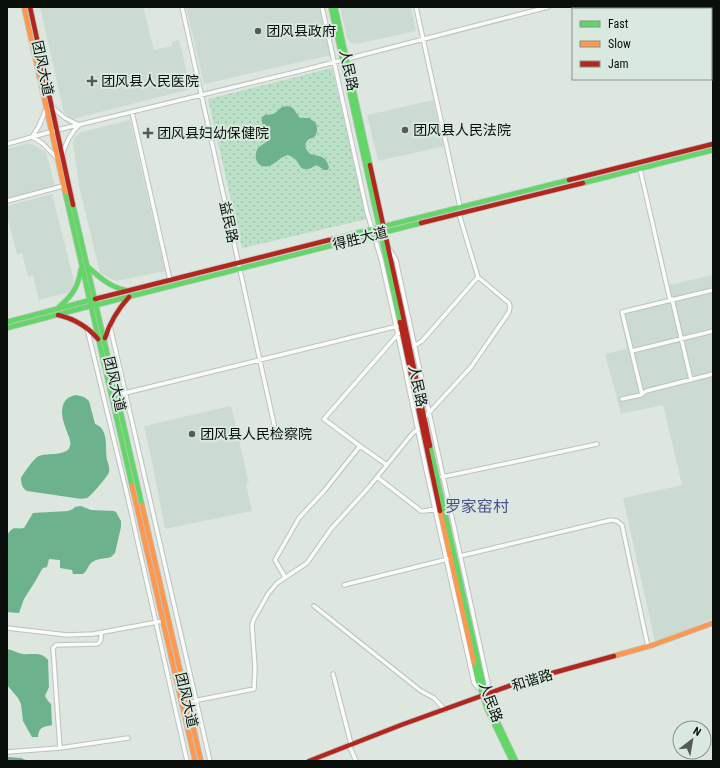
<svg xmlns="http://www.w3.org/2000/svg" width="720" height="768" font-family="'Roboto Condensed','Noto Sans SC',sans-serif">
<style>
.built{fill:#ccdbd1}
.grass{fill:url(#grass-dots)}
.water{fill:#6bb28d}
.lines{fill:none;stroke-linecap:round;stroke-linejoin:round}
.street-casing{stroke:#bcc2be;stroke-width:5.5}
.fast-casing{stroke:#bcc2be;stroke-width:6}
.slow-casing{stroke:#bcc2be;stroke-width:6}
.jam-casing{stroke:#bcc2be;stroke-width:6}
.street{stroke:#fafbfa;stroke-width:3.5}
.fast{stroke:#63d668;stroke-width:4.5}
.slow{stroke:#ff974d;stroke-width:4.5}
.jam{stroke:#b3261e;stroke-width:4.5}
.poi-dot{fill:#545a56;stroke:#dae9df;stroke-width:1.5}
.labels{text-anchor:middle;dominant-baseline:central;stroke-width:4;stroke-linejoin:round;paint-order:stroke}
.poi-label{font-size:14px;fill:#0a0f0b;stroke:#dae9df;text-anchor:start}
.street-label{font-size:14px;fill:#0a0f0b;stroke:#dae9df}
.quarter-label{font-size:16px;fill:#4e4f8e;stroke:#dae9df}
</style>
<defs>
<pattern id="grass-dots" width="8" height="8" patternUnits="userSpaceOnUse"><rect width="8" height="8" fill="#bae0c8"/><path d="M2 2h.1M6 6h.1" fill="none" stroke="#9fbfaa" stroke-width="1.8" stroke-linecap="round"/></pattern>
</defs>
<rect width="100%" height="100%" fill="#dee6e0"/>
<!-- built -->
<path class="built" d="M40,7H143L154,50L172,46V42L179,40L191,89L73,119L64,113Z
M186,7H319L331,55L204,84Z
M340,7H411L416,31L357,44L351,43L347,38Z
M433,100L444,146L378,161L367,115Z
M130,120L165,271L116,281L100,273L79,186L73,142L75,137L81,132Z
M29,143L37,147L46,152L55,187L7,199V149Z
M52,194L74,281L72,287L69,292L39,300L33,276L28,277L22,253L17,254L7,216V206Z
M713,275V619L655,642L623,498L682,485L663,405L621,414L605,354L627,349L619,311L672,297L669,285Z
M231,406L249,483L246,484L252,511L165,529L159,498L152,462L144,426Z"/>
<!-- grass -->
<path class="grass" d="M332,68L367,219L242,248L208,99Z"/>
<!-- water -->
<path class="water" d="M282,107C294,104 294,111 300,118H309L316,123C317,127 318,132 315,136C314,137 310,139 309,139C303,144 305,149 310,154C321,157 325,155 329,167L328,170H324L317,165C313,166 310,170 305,169C300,169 299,163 296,160C294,158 291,156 288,155C278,157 273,169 263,166C255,164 254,154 258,148C261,145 265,143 268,141L269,137C267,130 260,125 262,117L265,115L274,114Z
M76,395L84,397L89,401L95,424C97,425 100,426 102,429C108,438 105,450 107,460C108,463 110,468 109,472C108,476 91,496 87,498C83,499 79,499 75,498L27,491C22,488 21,483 21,478C23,474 35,457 39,456C47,453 68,456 70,446C71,443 70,440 69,437C65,426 58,412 65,401C68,397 72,396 76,395Z
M81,506L91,510L114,511L116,512L121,521V527L115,553L111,557C105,559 96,558 91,563C88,566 87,571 83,574H73L72,570L60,568V560L49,559L47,567L43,568L41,571L36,580L24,599L19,613H18L7,612V536C13,524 15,530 24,528L33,513L68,511L73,509L75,507Z
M7,649C13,650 17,653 23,654C32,655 41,651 48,660L49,687L45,696L48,701L51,704L52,725C44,727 39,726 38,737H32L28,730L23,721L21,704L18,698L7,685Z
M7,757L21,758L28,761H7Z"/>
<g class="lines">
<defs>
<path id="street" d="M182,7L277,438
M322,7L367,212L381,259L393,312L427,474L474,683L479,689
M416,7L460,207
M52,107L65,118L79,125C71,133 66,142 63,153
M46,109L39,126L32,137L42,143L57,158
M132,112L170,280
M7,144L57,130L300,71L548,7
M640,169L670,300
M7,201L63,186
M390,250L396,260L488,683L486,690
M672,299L691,380
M110,326L210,761
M87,328L127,494L187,761
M414,346L422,341L478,277L459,214
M632,351L713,331
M642,394L622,312L713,290
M117,395L398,326
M622,399L641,395L646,391L713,374
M425,417L471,367L509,312L510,307L509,303L478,277
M387,465L360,446L324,419L399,333
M377,477L421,511H424L435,509
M442,477L523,460L597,444
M460,556L611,520L617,521L622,525L648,647
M285,577L275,560L299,518L324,491L360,446
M344,585L448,559
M314,606L421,691L434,698L445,710
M7,628L67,635L93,634L163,621
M333,674L351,744
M188,702L254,689L255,668L252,625L254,619L268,594L277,583L307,563L331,529L369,487L412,434L418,429
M349,745L356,761
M60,748L53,648L56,645L97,644C102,642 101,637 101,633
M7,752L60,748L128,738"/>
<path id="fast" d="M331,7L400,322
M335,7L370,165
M583,183L713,150
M65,192L132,486
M73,205L142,505
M329,240L569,180
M88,267C99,277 110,287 125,290
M96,305L421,223
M59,307C73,295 78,287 81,269
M7,322L91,300
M7,328L94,305
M430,446L483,683L491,708L516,761
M474,663L479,684L487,709L512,761"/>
<path id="slow" d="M24,7L65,192
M132,486L195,761
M142,505L201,761
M440,511L474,663
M614,656L653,645L713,623"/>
<path id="jam" d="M30,7L73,205
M370,165L402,311L430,446
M569,180L713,144
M421,223L583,183
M95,299L329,240
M58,315C75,319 87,326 98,339
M400,322L440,511
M105,338C110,322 118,309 129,297
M309,761L401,725L520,682L614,656"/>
</defs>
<!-- street casing -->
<use href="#street" class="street-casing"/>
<!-- fast casing -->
<use href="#fast" class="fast-casing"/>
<!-- slow casing -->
<use href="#slow" class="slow-casing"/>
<!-- jam casing -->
<use href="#jam" class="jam-casing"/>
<!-- street -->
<use href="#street" class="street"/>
<!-- fast -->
<use href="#fast" class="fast"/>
<!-- slow -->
<use href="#slow" class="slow"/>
<!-- jam -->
<use href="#jam" class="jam"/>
</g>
<!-- markers -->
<g class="poi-dot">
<circle cx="258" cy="31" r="4"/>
<path d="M90 75h4v4h4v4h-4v4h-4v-4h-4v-4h4z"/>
<circle cx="405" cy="130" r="4"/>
<path d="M146 127h4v4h4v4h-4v4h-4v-4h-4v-4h4z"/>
<circle cx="192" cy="434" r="4"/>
</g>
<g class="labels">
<!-- poi labels -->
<g class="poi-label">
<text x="266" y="31">团风县政府</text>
<text x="101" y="81">团风县人民医院</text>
<text x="413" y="130">团风县人民法院</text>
<text x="157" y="133">团风县妇幼保健院</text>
<text x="200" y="434">团风县人民检察院</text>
</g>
<!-- street labels -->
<g class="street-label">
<text transform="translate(43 68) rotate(78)">团风大道</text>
<text transform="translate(349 70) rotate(78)">人民路</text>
<text transform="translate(229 222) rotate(78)">益民路</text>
<text transform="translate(360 238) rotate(-14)">得胜大道</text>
<text transform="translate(115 384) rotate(77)">团风大道</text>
<text transform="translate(418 386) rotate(78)">人民路</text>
<text transform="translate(532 680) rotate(-17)">和谐路</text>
<text transform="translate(187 700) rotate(77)">团风大道</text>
<text transform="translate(491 702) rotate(70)">人民路</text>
</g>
<!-- quarter labels -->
<g class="quarter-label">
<text x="477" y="506">罗家窑村</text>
</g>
</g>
<!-- border -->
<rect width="720" height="768" fill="none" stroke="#0a0f0b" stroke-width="16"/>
<!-- legend -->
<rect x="572" y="8" width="140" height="72" fill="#dae9df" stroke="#87928a"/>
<rect x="580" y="21" width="20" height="6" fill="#63d668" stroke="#87928a"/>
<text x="608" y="28" font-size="12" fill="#0a0f0b">Fast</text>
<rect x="580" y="41" width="20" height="6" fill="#ff974d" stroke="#87928a"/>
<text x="608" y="48" font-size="12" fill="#0a0f0b">Slow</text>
<rect x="580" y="61" width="20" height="6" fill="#b3261e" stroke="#87928a"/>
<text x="608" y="68" font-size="12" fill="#0a0f0b">Jam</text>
<!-- north arrow -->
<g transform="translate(692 740) rotate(31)"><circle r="19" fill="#dae9df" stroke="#87928a"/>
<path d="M0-3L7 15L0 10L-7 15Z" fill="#545a56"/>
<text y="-6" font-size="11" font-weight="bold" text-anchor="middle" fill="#0a0f0b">N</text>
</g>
</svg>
